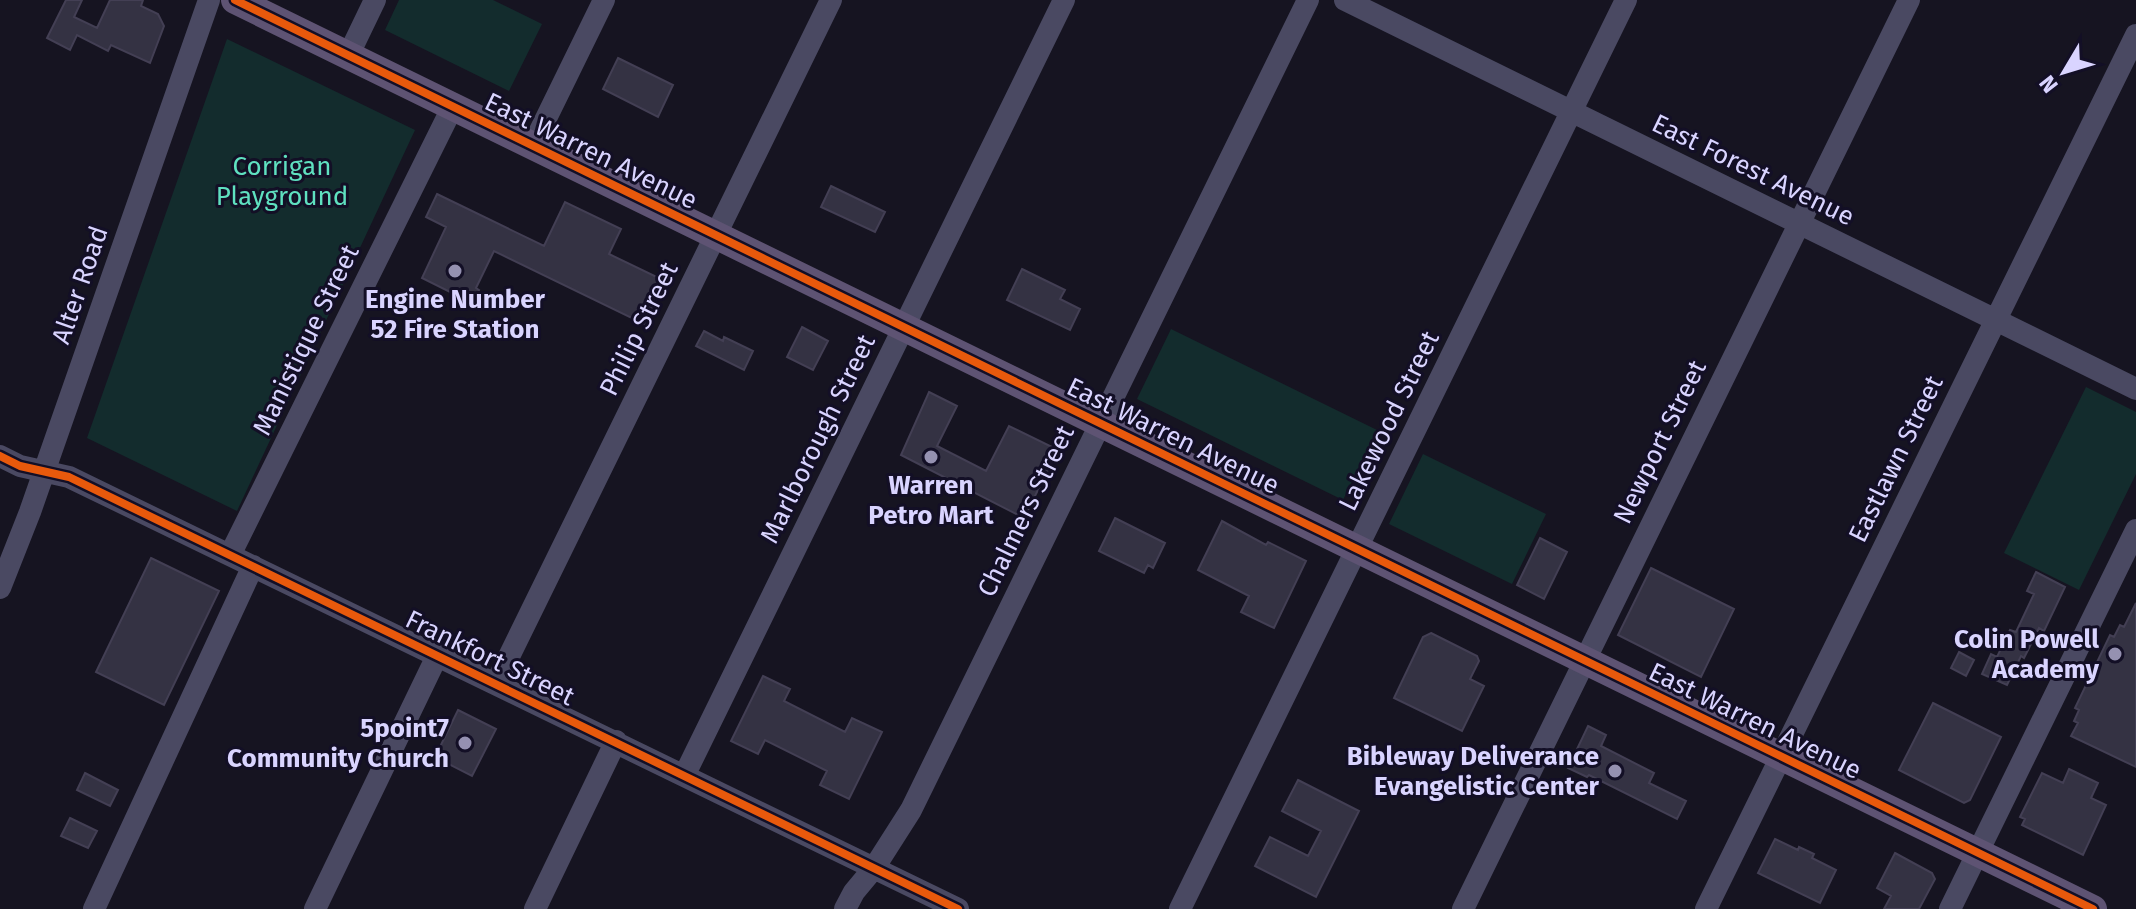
<svg xmlns="http://www.w3.org/2000/svg" width="2136" height="909" font-family="'Fira Sans',sans-serif">
<style>
.green{fill:#132c2d}
.building{fill:#343243;stroke:#433f54;stroke-width:2}
.lines{fill:none;stroke-linecap:round;stroke-linejoin:round}
.minor{stroke:#4a4962;stroke-width:22}
.major{stroke:#5e5373;stroke-width:28}
.cycleway-casing{stroke:#130f26;stroke-width:13}
.cycleway{stroke:#e8590c;stroke-width:8}
.poi-dot{fill:#9591b1;stroke:#130f26;stroke-width:3}
.labels{text-anchor:middle;dominant-baseline:central;stroke-width:6;stroke-linejoin:round;paint-order:stroke}
.street-label{font-size:26px;fill:#d9d4ff;stroke:#130f26}
.park-label{font-size:26px;fill:#5fe0c0;stroke:#130f26}
.poi-label{font-size:26px;font-weight:bold;fill:#d9d4ff;stroke:#130f26;text-anchor:end}
</style>
<rect width="100%" height="100%" fill="#161421"/>
<!-- green -->
<path class="green" d="M399,0H493L542,24L509,91L385,30Z
M227,39L415,130L237,511L87,438Z
M1171,329L1377,430L1343,500L1137,399Z
M2086,387L2136,412V474L2079,590L2004,553Z
M1423,454L1546,514L1512,584L1389,524Z"/>
<!-- building -->
<path class="building" d="M66,0H82L74,17L97,28L110,0H143L141,6L158,14L164,26L150,63L111,45L108,51L77,35L70,50L47,38Z
M618,58L673,85L658,117L603,89Z
M831,186L885,212L875,232L821,207Z
M437,194L544,246L565,202L621,229L609,254L665,281L644,324L494,251L476,288L479,290L472,303L422,278L446,227L426,217Z
M1022,269L1065,290L1060,299L1080,309L1070,330L1007,300Z
M802,327L828,341L813,370L787,357Z
M704,331L723,341L724,337L753,351L744,370L696,346Z
M929,392L957,406L937,446L986,471L1009,426L1052,447L1055,456L1024,518L901,455Z
M1115,518L1165,543L1153,568L1148,565L1144,573L1099,551Z
M1222,521L1266,545L1268,542L1306,561L1274,628L1241,612L1249,596L1198,570Z
M1540,538L1567,552L1544,599L1517,585Z
M151,558L219,591L164,705L96,672Z
M1651,568L1734,609L1701,677L1618,635Z
M2036,572L2065,587L2044,631L2039,628L2024,658L2021,656L2007,685L1982,674L1991,654L1997,657L2010,630L2016,632L2034,594L2027,591Z
M2136,603V767L2071,736L2078,723L2074,721L2079,710L2075,708L2110,635L2114,637L2120,625L2124,627Z
M1431,633L1477,656L1479,661L1470,679L1484,686L1462,731L1394,698L1423,637Z
M1959,652L1974,660L1966,676L1951,668Z
M763,676L790,689L784,701L845,732L852,718L882,732L849,799L820,785L827,771L765,740L758,754L731,741Z
M1933,703L2001,737L1970,800L1964,803L1899,770Z
M458,710L496,729L472,776L435,757Z
M1588,726L1606,735L1601,746L1654,773L1649,783L1686,801L1677,819L1589,775L1587,777L1568,768Z
M2069,769L2098,783L2091,798L2106,805L2083,855L2022,825L2025,819L2020,817L2042,773L2063,783Z
M85,773L118,790L110,806L77,790Z
M1298,780L1359,811L1316,897L1255,866L1270,837L1308,856L1321,831L1282,811Z
M70,818L97,831L88,848L61,836Z
M1775,839L1798,850L1799,847L1814,854L1812,858L1836,870L1820,903L1758,873Z
M1895,853L1932,873L1935,879L1919,909H1884L1891,896L1877,888Z"/>
<g class="lines">
<!-- minor -->
<path class="minor" d="M1345,0L2136,389
M349,54L375,0
M533,145L604,0
M0,456L20,466L69,477L958,909
M230,555L453,106
M0,588L30,512L209,0
M496,683L831,0
M685,774L1064,0
M94,909L253,566
M315,909L438,654
M535,909L616,741
M845,909L854,892L874,868L911,810L1308,0
M1180,909L1626,0
M1463,909L1909,0
M1706,909L2136,35
M1950,909L2136,530"/>
<!-- major -->
<path class="major" d="M235,0L2093,909"/>
<defs>
<path id="cycleway" d="M235,0L2093,909
M0,456L20,466L69,477L958,909"/>
</defs>
<!-- cycleway casing -->
<use href="#cycleway" class="cycleway-casing"/>
<!-- cycleway -->
<use href="#cycleway" class="cycleway"/>
</g>
<!-- markers -->
<g class="poi-dot">
<circle cx="455" cy="271" r="8"/>
<circle cx="931" cy="457" r="8"/>
<circle cx="2115" cy="654" r="8"/>
<circle cx="465" cy="743" r="8"/>
<circle cx="1615" cy="771" r="8"/>
</g>
<g class="labels">
<!-- street labels -->
<g class="street-label">
<text transform="translate(591 151) rotate(26)">East Warren Avenue</text>
<text transform="translate(1753 170) rotate(26)">East Forest Avenue</text>
<text transform="translate(80 285) rotate(-71)">Alter Road</text>
<text transform="translate(639 329) rotate(-64)">Philip Street</text>
<text transform="translate(306 340) rotate(-64)">Manistique Street</text>
<text transform="translate(1389 421) rotate(-64)">Lakewood Street</text>
<text transform="translate(1173 436) rotate(26)">East Warren Avenue</text>
<text transform="translate(818 439) rotate(-64)">Marlborough Street</text>
<text transform="translate(1660 442) rotate(-64)">Newport Street</text>
<text transform="translate(1896 459) rotate(-64)">Eastlawn Street</text>
<text transform="translate(1026 511) rotate(-64)">Chalmers Street</text>
<text transform="translate(490 658) rotate(26)">Frankfort Street</text>
<text transform="translate(1755 721) rotate(26)">East Warren Avenue</text>
</g>
<!-- park labels -->
<g class="park-label">
<text x="282" y="166">Corrigan<tspan x="282" dy="30">Playground</tspan></text>
</g>
<!-- poi labels -->
<g class="poi-label">
<text x="455" y="299" text-anchor="middle">Engine Number<tspan x="455" dy="30">52 Fire Station</tspan></text>
<text x="931" y="485" text-anchor="middle">Warren<tspan x="931" dy="30">Petro Mart</tspan></text>
<text x="2099" y="639">Colin Powell<tspan x="2099" dy="30">Academy</tspan></text>
<text x="449" y="728">5point7<tspan x="449" dy="30">Community Church</tspan></text>
<text x="1599" y="756">Bibleway Deliverance<tspan x="1599" dy="30">Evangelistic Center</tspan></text>
</g>
</g>
<!-- north arrow -->
<g transform="translate(2064 72) rotate(232)" stroke="#130f26" stroke-width="6" paint-order="stroke">
<path d="M0-6L14 30L0 20L-14 30Z" fill="#d9d4ff"/>
<text y="-12" font-size="22" font-weight="bold" text-anchor="middle" fill="#d9d4ff">N</text>
</g>
</svg>
